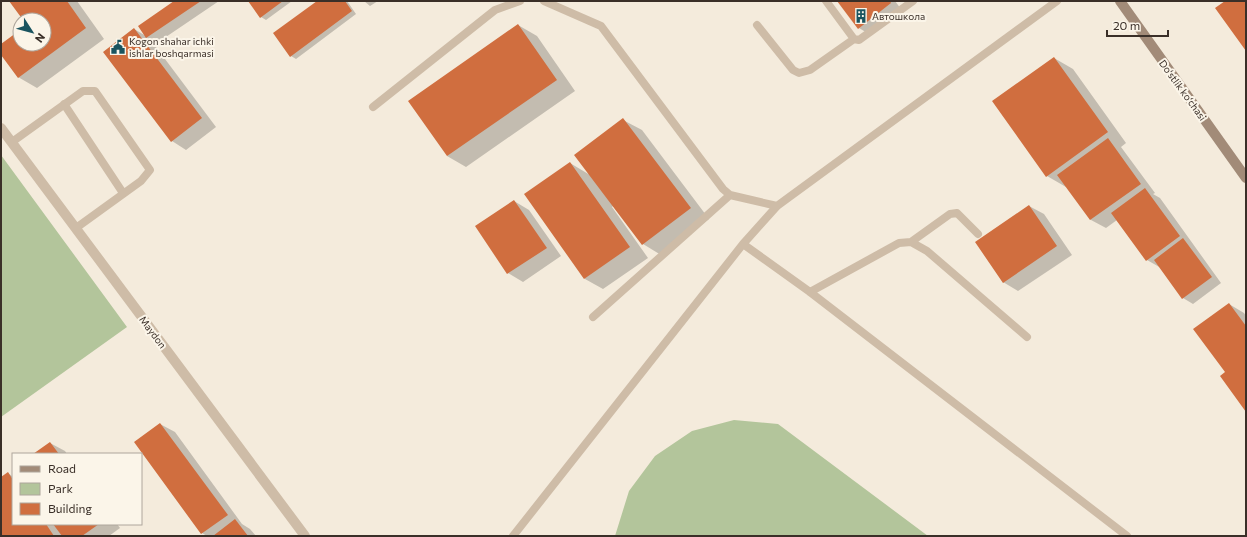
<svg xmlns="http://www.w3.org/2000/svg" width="1247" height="537" font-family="Commissioner,sans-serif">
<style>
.green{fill:#b3c59b}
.shadow{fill:#0003}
.building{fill:#d06e3f}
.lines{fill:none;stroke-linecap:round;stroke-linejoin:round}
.lane{stroke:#cebca7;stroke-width:8}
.street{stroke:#cebca7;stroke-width:10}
.secondary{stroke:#a28b78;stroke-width:10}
.labels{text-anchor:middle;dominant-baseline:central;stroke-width:4;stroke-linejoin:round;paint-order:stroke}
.poi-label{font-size:10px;fill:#3a2f28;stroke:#fbf5e9;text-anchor:start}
.street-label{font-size:10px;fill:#3a2f28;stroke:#fbf5e9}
</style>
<rect width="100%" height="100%" fill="#f4ebdc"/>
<!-- green -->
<path class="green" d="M1,155L127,327L1,417Z
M734,420L778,424L928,536H615L629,491L655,456L692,431Z"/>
<!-- shadow -->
<path class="shadow" d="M10,1H77L104,39L37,88L18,77L1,53V46L20,32V44H44V20H24Z
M175,1H219L157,43L150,39L216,127L186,150L172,141L134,29L146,36Z
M250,1H292L266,20L261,17Z
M319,1H347L356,14L296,59L291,56Z
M364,1H378L370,6Z
M838,1H895L901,9L869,34L859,28Z
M518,25L537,36L575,91L466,167L447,156Z
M1054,58L1073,69L1126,143L1121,147L1155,193L1153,194L1160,198L1221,283L1193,304L1183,298L1161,268L1147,260L1117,220L1106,228L1091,220L1067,186L1066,187L1047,176Z
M623,120L642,130L709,219L661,255L643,244L613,206L612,207L648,258L603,289L585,279L570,163L590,175Z
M514,201L529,210L561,256L523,282L508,273Z
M1029,206L1044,214L1072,255L1018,291L1003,282Z
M1229,304L1244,313L1246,316V410L1227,373Z
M160,424L175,432L242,524L250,529L256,536H207L202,533L135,442Z
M50,443L65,451L67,454H35Z
M8,473L13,477V524H117L120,528L109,536H1V478Z"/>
<!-- building -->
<path class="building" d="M9,1H67L86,28L18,78L1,55V44L20,30V44H44V20H23Z
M174,1H201L146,38L138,26Z
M248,1H283L260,18Z
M317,1H345L352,11L290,57L273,33Z
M837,1H890L891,3L858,29Z
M1225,1H1246V51L1215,8Z
M518,24L557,80L447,156L408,101Z
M134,28L202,118L171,142L103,52Z
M1054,57L1108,132L1046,177L992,101Z
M623,118L691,208L642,245L574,155Z
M1108,138L1141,184L1090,220L1057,175Z
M570,162L630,247L584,279L524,194Z
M1145,188L1180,236L1146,261L1111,213Z
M514,200L547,248L507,274L475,226Z
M1029,205L1057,246L1003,283L975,242Z
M1183,238L1212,277L1182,299L1154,260Z
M1229,303L1246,326V412L1220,376L1225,372L1193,329Z
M160,423L228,515L201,534L134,442Z
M50,442L59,454H33Z
M8,472L13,480V524H46L54,536H1V477Z
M235,519L248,536H213Z
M53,524H99L82,536H62Z"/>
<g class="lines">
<!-- lane -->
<path class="lane" d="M544,1L601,26L723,189L730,195L777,206
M826,1L854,39L859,40L913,1
M757,25L793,70L799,73L810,70L854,39
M64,104L123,193
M373,107L495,10L520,1
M12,142L83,91H95L150,170L141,181L76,228
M911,242L950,214L957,213L978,234
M743,244L777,206L1057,1
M810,292L899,243L911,242L927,251L1027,337
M593,317L730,195
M513,536L743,244L810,292L1127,536"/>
<!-- street -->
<path class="street" d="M1,128L305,536"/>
<!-- secondary -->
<path class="secondary" d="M1120,1L1246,178"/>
</g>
<!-- icons -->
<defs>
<symbol id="building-bare" viewBox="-9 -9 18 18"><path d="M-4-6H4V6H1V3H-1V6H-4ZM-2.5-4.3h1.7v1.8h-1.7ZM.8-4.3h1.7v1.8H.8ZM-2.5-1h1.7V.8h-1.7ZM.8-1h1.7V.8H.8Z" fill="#1a545f" stroke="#fbf5e9" stroke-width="2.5" paint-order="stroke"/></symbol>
<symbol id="civic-bare" viewBox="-9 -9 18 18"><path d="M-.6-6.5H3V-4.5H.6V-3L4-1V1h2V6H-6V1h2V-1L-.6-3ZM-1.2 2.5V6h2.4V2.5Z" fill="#1a545f" stroke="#fbf5e9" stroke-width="2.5" paint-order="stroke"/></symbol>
</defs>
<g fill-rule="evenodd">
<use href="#building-bare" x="851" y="6" width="20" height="20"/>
<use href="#civic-bare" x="108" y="37" width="20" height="20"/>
</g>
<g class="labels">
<!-- poi labels -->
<g class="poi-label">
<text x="872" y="16">Автошкола</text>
<text x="129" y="41">Kogon shahar ichki<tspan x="129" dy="12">ishlar boshqarmasi</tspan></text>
</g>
<!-- street labels -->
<g class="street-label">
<text transform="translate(1183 90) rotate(54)">Do‘stlik ko‘chasi</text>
<text transform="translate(153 332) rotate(53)">Maydon</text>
</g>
</g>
<!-- border -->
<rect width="1247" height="537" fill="none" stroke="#3a2f28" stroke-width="4"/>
<!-- legend -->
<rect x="12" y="453" width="130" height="72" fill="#fbf5e9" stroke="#aea69c"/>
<rect x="20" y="466" width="20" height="6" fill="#a28b78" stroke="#aea69c"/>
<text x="48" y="473" font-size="12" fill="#3a2f28">Road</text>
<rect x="20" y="483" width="20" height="12" fill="#b3c59b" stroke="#aea69c"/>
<text x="48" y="493" font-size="12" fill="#3a2f28">Park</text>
<rect x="20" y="503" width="20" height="12" fill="#d06e3f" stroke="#aea69c"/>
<text x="48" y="513" font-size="12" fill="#3a2f28">Building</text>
<!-- north arrow -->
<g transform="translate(32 32) rotate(126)"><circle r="19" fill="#fbf5e9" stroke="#aea69c"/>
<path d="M0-3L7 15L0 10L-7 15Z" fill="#1a545f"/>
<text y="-6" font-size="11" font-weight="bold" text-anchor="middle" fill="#3a2f28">N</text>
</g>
<!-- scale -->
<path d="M1107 30v6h61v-6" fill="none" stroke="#3a2f28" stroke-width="2"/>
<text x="1113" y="30" font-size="12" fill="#3a2f28" stroke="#fbf5e9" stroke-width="3" paint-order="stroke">20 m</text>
</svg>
